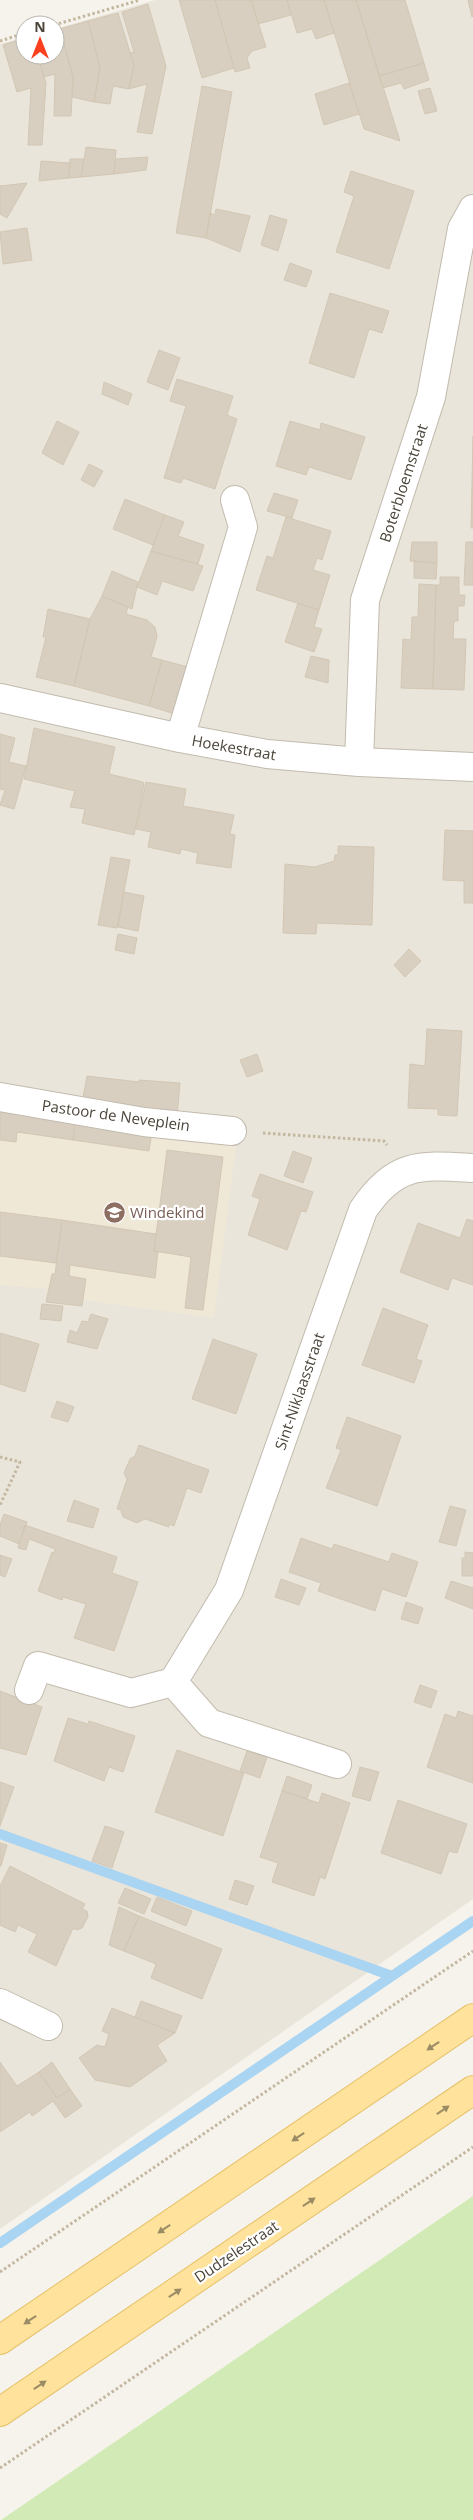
<svg xmlns="http://www.w3.org/2000/svg" width="473" height="2520" font-family="'Open Sans',sans-serif">
<style>
.residential{fill:#eae5da}
.education{fill:#efe8d6}
.green{fill:#d2eab5}
.lines{fill:none;stroke-linecap:round;stroke-linejoin:round}
.stream{stroke:#a9d4f2;stroke-width:10}
.building{fill:#d8cfc1;stroke:#d3c7b4}
.minor-casing{stroke:#c2bbae;stroke-width:30}
.major-casing{stroke:#e6c16a;stroke-width:30}
.path{stroke:#c4b79f;stroke-width:3;stroke-dasharray:2.5 2.5;stroke-linecap:butt}
.minor{stroke:#fff;stroke-width:28}
.major{stroke:#ffe39c;stroke-width:28}
.oneway{fill:#9c8c66}
.labels{text-anchor:middle;dominant-baseline:central;stroke-width:4.5;stroke-linejoin:round;paint-order:stroke}
.street-label{font-size:15px;fill:#4b4439;stroke:#fff}
.education-label{font-size:15px;fill:#785e54;stroke:#fff;text-anchor:start}
</style>
<rect width="100%" height="100%" fill="#f6f3ec"/>
<!-- residential -->
<path class="residential" d="M155,0H473V1899L0,2229V44L25,37V55H55V29Z"/>
<!-- education -->
<path class="education" d="M0,1110L237,1138L214,1318L84,1300L82,1306L46,1302L47,1289L0,1285Z"/>
<!-- green -->
<path class="green" d="M473,2196V2520H1L20,2507Z"/>
<g class="lines">
<!-- stream -->
<path class="stream" d="M0,1834L392,1976
M0,2243L473,1921"/>
</g>
<!-- building -->
<path class="building" d="M179,0H215L234,68L202,78Z
M215,0H251L266,47L252,51L247,58L250,68L235,72Z
M251,0H287L291,15L258,24Z
M287,0H324L334,33L316,39L312,29L297,33Z
M324,0H356L400,141L364,129Z
M356,0H405L424,63L379,76Z
M468,0H473V16L472,17Z
M148,4L166,66L152,134L137,132L147,84L129,89L134,65L130,53L134,52L122,12Z
M118,13L134,65L129,89L113,86L110,104L94,102L100,67L88,21Z
M88,21L100,67L94,102L72,97L73,77L60,29Z
M60,29L73,77L71,116H54L55,74L44,77L37,55H55V30Z
M25,38V55H37L46,83L42,145H28L31,88L17,92L3,45Z
M424,63L429,80L404,89L401,83L383,88L379,76Z
M349,83L359,114L324,125L315,94Z
M202,86L232,92L206,238L176,233Z
M430,88L437,111L425,114L418,91Z
M86,147L116,150L114,174L81,177Z
M148,157L146,170L114,174L116,159Z
M70,159H84L81,177L69,178Z
M41,161L70,163L69,178L39,181Z
M351,171L414,191L389,269L336,252L354,196L344,192Z
M27,183L7,218L0,214V186Z
M216,209L250,216L240,252L206,238L210,213L215,215Z
M270,215L287,220L278,251L261,245Z
M27,228L32,260L3,264L0,232Z
M290,263L312,271L306,287L284,280Z
M330,293L389,311L382,333L369,329L354,378L309,363Z
M159,350L180,358L168,390L147,382Z
M177,379L233,396L227,415L237,419L215,489L183,478L181,483L164,478L186,406L170,401Z
M104,382L132,394L128,405L102,394Z
M57,421L79,432L63,465L42,453Z
M290,421L320,430L321,423L365,437L351,480L309,467L306,475L276,466Z
M473,436V482H472Z
M89,464L103,471L94,487L81,480Z
M472,482H473V528H471Z
M274,493L298,500L292,518L267,511Z
M125,499L165,515L153,545L113,529Z
M165,515L184,522L178,536L204,545L198,564L151,551Z
M286,517L331,531L322,560L317,558L313,570L330,575L319,610L256,590L267,556L273,558Z
M412,542H437V563L410,561Z
M466,542H473V585H464Z
M151,551L203,566L193,591L162,581L157,595L137,587Z
M414,561L437,563L436,579L414,578Z
M112,571L138,582L132,609L102,596Z
M440,577H459V595H465L464,606H458V621H454L453,639H466L464,690L433,689L436,585H440Z
M419,584L436,585L433,689L401,688L403,639L411,640L412,617H418Z
M102,596L128,607L126,614L147,620L155,627L157,637L151,657L162,660L149,706L74,686L90,619Z
M298,603L319,610L314,627L322,629L314,652L285,642Z
M48,609L90,619L74,686L36,677L46,637H43Z
M311,656L329,660L328,683L305,677Z
M162,660L188,667L175,714L149,706Z
M34,728L115,747L109,774L143,782L144,784L134,835L82,823L85,809L70,807L75,791L24,779Z
M0,734L15,738L9,762L26,766L14,809L0,805L5,790L0,789Z
M146,782L186,789L183,806L234,815L230,834L235,835L231,868L196,863L198,853L181,849L180,854L148,847L151,832L136,829Z
M445,830L473,831V903H464V881L443,880Z
M338,846L374,847L372,925L317,923L316,934L283,933L285,864L315,867L334,861L335,855H338Z
M111,857L130,860L117,928L98,925Z
M124,892L144,896L138,931L118,927Z
M118,934L137,938L134,954L115,950Z
M409,949L421,961L405,977L394,965Z
M427,1029L462,1031L457,1116L438,1115V1109L408,1108L410,1064L425,1066Z
M257,1054L263,1071L247,1077L240,1060Z
M87,1076L139,1082V1080L180,1083L177,1117L81,1108Z
M0,1110L75,1122L73,1140L17,1132L16,1142L0,1140Z
M75,1122L152,1132L149,1151L73,1140Z
M167,1150L223,1157L203,1310L185,1308L191,1257L154,1251Z
M293,1151L312,1158L303,1183L284,1176Z
M260,1174L313,1192L306,1212L301,1211L287,1250L248,1235L260,1199L252,1196Z
M0,1212L62,1220L56,1263L0,1256Z
M467,1219L473,1221V1285L452,1278L448,1290L400,1272L418,1223L460,1238Z
M62,1220L156,1234L154,1251L158,1252L155,1278L70,1265L69,1276L86,1279L82,1306L46,1302L52,1274H55Z
M42,1304L63,1306L61,1321L40,1319Z
M383,1308L428,1325L416,1359L422,1361L414,1383L362,1365Z
M91,1314L108,1319L97,1349L67,1342L70,1330L77,1333L82,1321L88,1322Z
M0,1333L39,1344L25,1392L0,1384Z
M213,1339L257,1354L236,1414L192,1399Z
M57,1401L74,1407L68,1422L51,1417Z
M347,1417L401,1436L377,1506L326,1488L341,1450L336,1448Z
M139,1445L209,1470L201,1493L187,1488L174,1526L169,1524V1527L145,1519L137,1523L123,1517L121,1510L117,1509L127,1479L124,1473L130,1459L135,1456Z
M74,1500L99,1509L93,1528L67,1521Z
M450,1506L466,1510L456,1546L439,1542Z
M4,1514L27,1522L19,1544L0,1536V1525Z
M25,1525L117,1557L112,1573L138,1582L114,1651L74,1638L86,1604L63,1597L62,1600L38,1591L52,1552L54,1553L55,1549L29,1539L26,1550L18,1548Z
M301,1538L332,1549L334,1544L389,1562L392,1553L418,1562L406,1597L382,1589L375,1611L318,1591L321,1583L289,1572Z
M465,1552L473,1553V1576H462V1558H465Z
M0,1555L12,1559L5,1577L0,1575Z
M281,1579L306,1588L299,1605L275,1597Z
M451,1581L473,1588V1609L445,1598Z
M406,1602L423,1608L418,1624L401,1619Z
M420,1685L437,1691L431,1708L414,1702Z
M0,1691L42,1707L26,1755L0,1748Z
M458,1711L473,1716V1783L427,1767L445,1714L456,1718Z
M68,1718L88,1724L89,1721L135,1736L123,1772L109,1767L104,1781L54,1761Z
M177,1750L244,1773L223,1836L155,1812Z
M247,1751L267,1757L260,1778L240,1771Z
M360,1767L379,1772L370,1801L352,1796Z
M287,1776L312,1785L307,1799L282,1791Z
M0,1782L14,1787L0,1826Z
M282,1791L319,1803L322,1793L350,1803L325,1879L320,1877L314,1896L272,1882L278,1863L260,1857Z
M398,1800L467,1824L457,1853L449,1851L441,1874L381,1853Z
M105,1826L124,1832L112,1868L92,1861Z
M0,1843L7,1845L1,1866H0Z
M10,1866L85,1904L82,1909L87,1911L88,1917L82,1928L77,1930L73,1928L56,1966L28,1952L37,1934L18,1925L15,1932L0,1925V1886Z
M235,1880L254,1886L247,1905L229,1899Z
M125,1888L151,1899L144,1914L118,1903Z
M157,1897L192,1911L186,1926L151,1911Z
M119,1907L139,1916L124,1951L109,1945Z
M139,1916L222,1949L202,1999L151,1978L156,1964L124,1951Z
M141,2001L182,2016L175,2033L135,2017Z
M112,2008L175,2033L157,2045L167,2061L130,2087L95,2080L79,2058L97,2045L105,2047L109,2034L102,2031Z
M0,2062L17,2086L39,2072L57,2098L70,2089L82,2106L65,2118L53,2101L32,2116L30,2112L0,2132Z
M52,2062L70,2089L57,2098L39,2072Z"/>
<g class="lines">
<defs>
<path id="minor" d="M0,698L180,738L267,754L359,762L473,767
M180,738L243,527L235,500
M359,762L365,600L431,397L462,229L473,209
M0,1097L144,1122L232,1131
M173,1682L229,1590L363,1210C395,1162 420,1165 473,1168
M173,1682L209,1723L337,1764
M29,1690L38,1666L131,1693L173,1682
M0,2003L48,2026"/>
<path id="major" d="M0,2340L473,2018
M0,2412L473,2090"/>
</defs>
<!-- minor casing -->
<use href="#minor" class="minor-casing"/>
<!-- major casing -->
<use href="#major" class="major-casing"/>
<!-- path -->
<path class="path" d="M54,25L140,0
M0,41L25,33
M263,1133L384,1141L387,1145
M0,1457L20,1462L0,1505
M0,2272L473,1951
M0,2468L473,2147"/>
<!-- minor -->
<use href="#minor" class="minor"/>
<!-- major -->
<use href="#major" class="major"/>
</g>
<!-- one-way arrows -->
<defs><path id="oneway-solid" d="M-6-.8H1V-3.2L6.5 0L1 3.2V.8H-6Z" transform="scale(1.25)"/></defs>
<g class="oneway">
<use href="#oneway-solid" transform="translate(433 2046) rotate(146)"/>
<use href="#oneway-solid" transform="translate(443 2110) rotate(-34)"/>
<use href="#oneway-solid" transform="translate(298 2137) rotate(146)"/>
<use href="#oneway-solid" transform="translate(309 2202) rotate(-34)"/>
<use href="#oneway-solid" transform="translate(164 2229) rotate(146)"/>
<use href="#oneway-solid" transform="translate(175 2293) rotate(-34)"/>
<use href="#oneway-solid" transform="translate(30 2320) rotate(146)"/>
<use href="#oneway-solid" transform="translate(40 2385) rotate(-34)"/>
</g>
<!-- icons -->
<defs>
<symbol id="school-disc" viewBox="-11 -11 22 22"><circle r="9.5" fill="#8d6e63" stroke="#fff"/><path d="M0-5L7-2L0 1L-7-2ZM-4 1L0 2.5L4 1V4Q0 6-4 4Z" fill="#fff"/></symbol>
</defs>
<g fill-rule="evenodd">
<use href="#school-disc" x="102" y="1200" width="25" height="25"/>
</g>
<g class="labels">
<!-- street labels -->
<g class="street-label">
<text transform="translate(403 483) rotate(-72)">Boterbloemstraat</text>
<text transform="translate(234 747) rotate(10)">Hoekestraat</text>
<text transform="translate(116 1115) rotate(8)">Pastoor de Neveplein</text>
<text transform="translate(299 1391) rotate(-71)">Sint-Niklaasstraat</text>
<text transform="translate(236 2251) rotate(-34)">Dudzelestraat</text>
</g>
<!-- education labels -->
<g class="education-label">
<text x="130" y="1212">Windekind</text>
</g>
</g>
<!-- north arrow -->
<g transform="translate(40 40)"><circle r="24" fill="#ffffff" stroke="#b7b4b0"/>
<path d="M0-4L9 19L0 12L-9 19Z" fill="#fc3f1d"/>
<text y="-8" font-size="14" font-weight="bold" text-anchor="middle" fill="#4b4439">N</text>
</g>
</svg>
